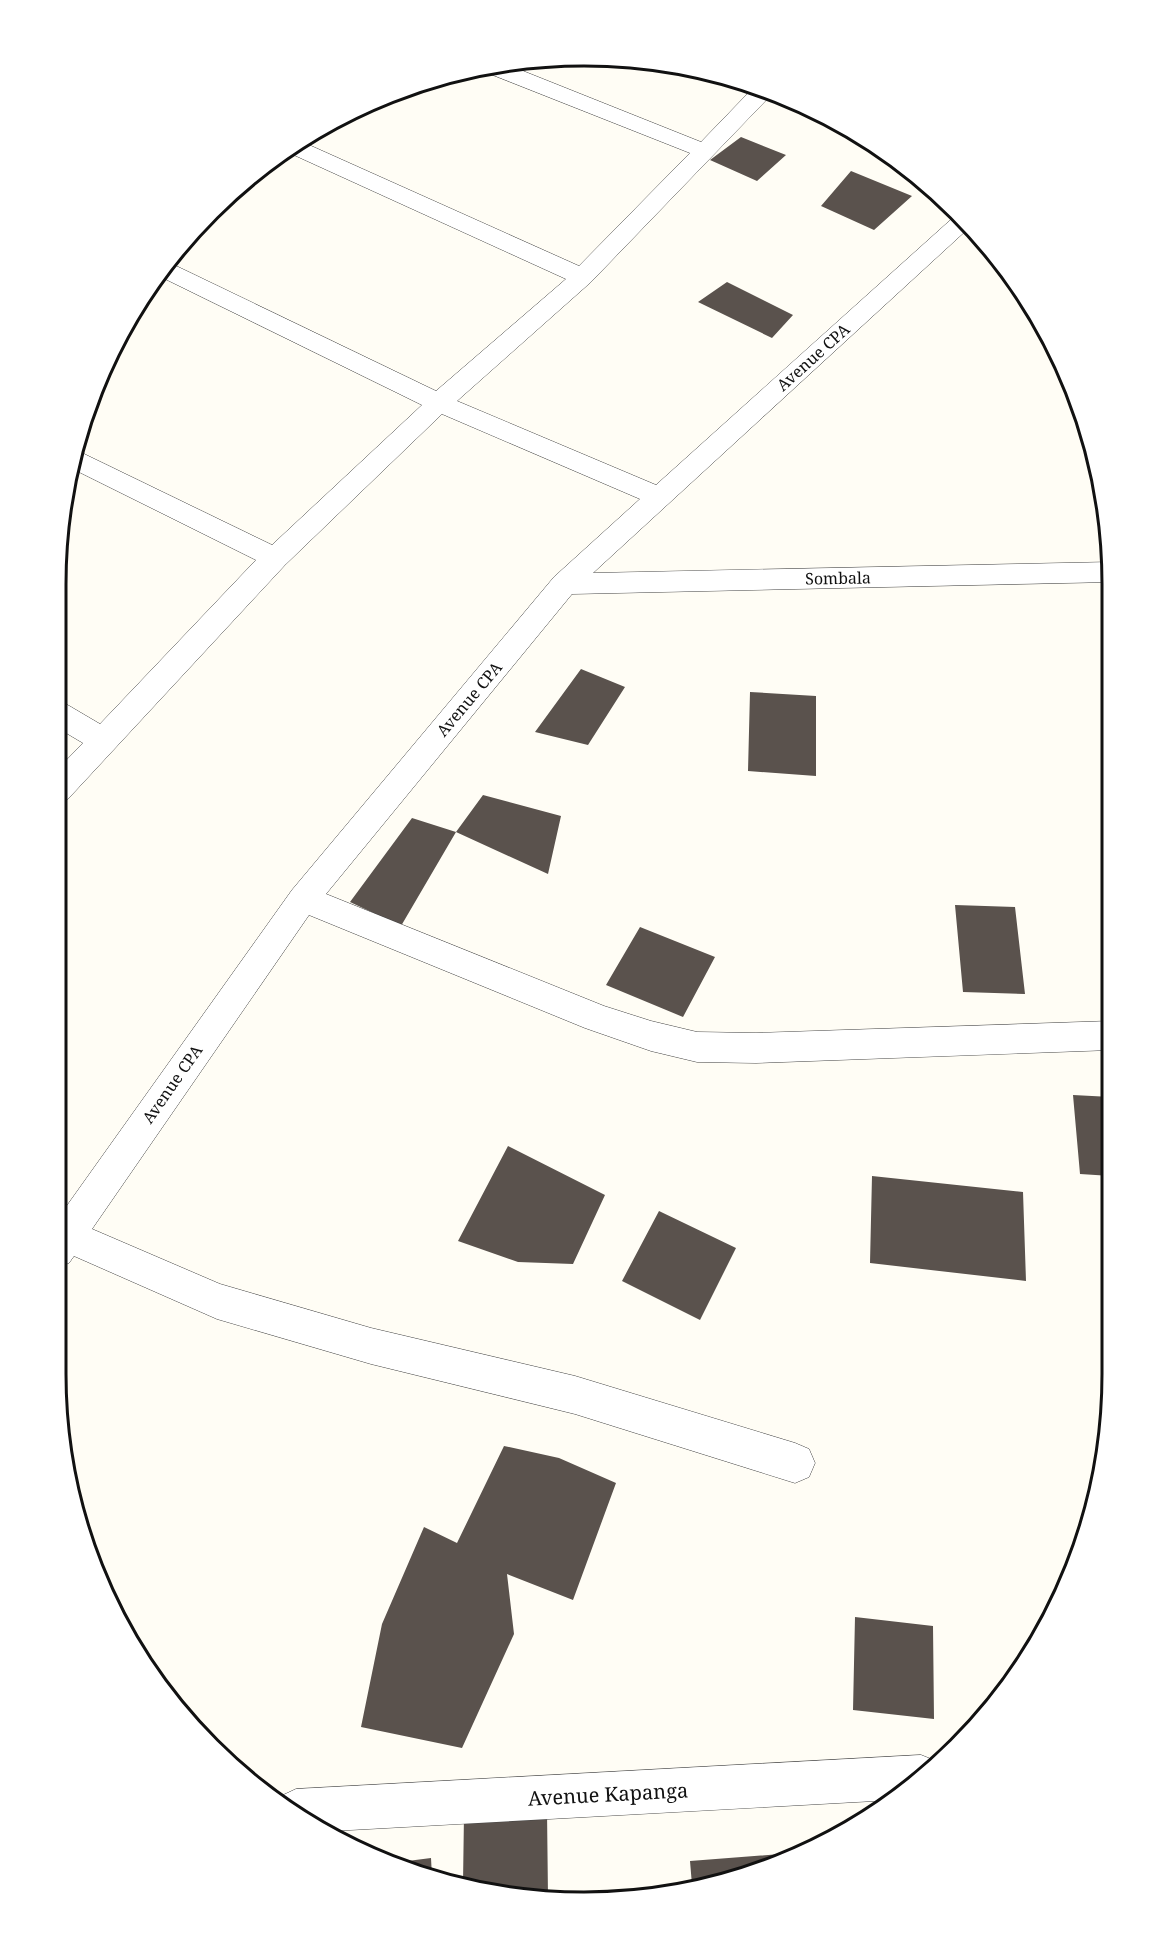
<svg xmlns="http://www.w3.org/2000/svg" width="1168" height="1958" font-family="'Noto Serif',serif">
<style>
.building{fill:#5a524d}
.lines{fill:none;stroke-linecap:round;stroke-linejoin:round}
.minor-casing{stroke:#444;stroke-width:1}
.minor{fill:#fff;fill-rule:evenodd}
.labels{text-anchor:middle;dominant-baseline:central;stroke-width:6;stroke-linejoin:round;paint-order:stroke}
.street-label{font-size:16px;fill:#111;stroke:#fff}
.near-street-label{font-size:20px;fill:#111;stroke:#fff}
.rim{fill:none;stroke:#111;stroke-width:3}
</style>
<rect width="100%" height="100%" fill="#fffdf5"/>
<!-- building -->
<path class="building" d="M741,137L786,155L757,181L710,160Z
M851,171L912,196L874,230L821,206Z
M727,282L793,315L772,338L698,302Z
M581,669L625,687L588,745L535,732Z
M750,692L816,696V776L748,771Z
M483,795L561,816L548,874L456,832L401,926L350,902L412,818L456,832Z
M955,905L1015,907L1025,994L963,992Z
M640,927L715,957L683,1017L606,985Z
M1073,1095L1111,1097V1176L1080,1174Z
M508,1146L605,1195L573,1264L518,1262L458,1241Z
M872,1176L1023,1192L1026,1281L870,1263Z
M659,1211L736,1248L700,1320L622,1281Z
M504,1446L559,1458L616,1483L573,1600L507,1574L514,1634L462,1748L361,1727L382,1624L424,1527L457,1543Z
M855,1617L933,1626L934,1719L853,1710Z
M547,1811L548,1897L463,1883L464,1814Z
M793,1853L754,1875L692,1885L690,1861Z
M431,1858L432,1877L414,1875L392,1863Z"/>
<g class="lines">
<defs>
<path id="minor" d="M503,63L701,142L755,86L774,92L591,282L457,401L656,485L956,215L971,226L593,573L1111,562V582L572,594L326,894L604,1006L651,1021L697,1032L756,1033L1111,1021V1050L756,1063L697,1062L651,1051L585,1028L309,915L92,1229L220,1284L371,1328L575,1376L795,1443L809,1449L815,1463L809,1477L795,1483L575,1414L371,1364L217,1319L74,1256L69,1263L56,1268V1221L292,890L554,577L640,499L442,414L285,565L67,800L56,803V771L83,743L56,727V701L66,704L100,724L256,560L73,469L76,450L272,545L422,405L157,275L168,262L436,391L566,279L283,150L298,140L579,266L690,153L480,70L478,66Z
M921,1755L936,1761L905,1793L893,1800L332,1831L278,1802L281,1796L296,1789Z"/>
</defs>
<!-- minor casing -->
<use href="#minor" class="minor-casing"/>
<!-- minor -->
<use href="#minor" class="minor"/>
</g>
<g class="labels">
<!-- street labels -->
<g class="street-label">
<text transform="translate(813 357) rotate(-42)">Avenue CPA</text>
<text transform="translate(838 578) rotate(-1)">Sombala</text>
<text transform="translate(469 699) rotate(-50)">Avenue CPA</text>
<text transform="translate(172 1084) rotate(-55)">Avenue CPA</text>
</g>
<!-- near-street labels -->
<g class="near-street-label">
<text transform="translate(608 1794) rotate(-3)">Avenue Kapanga</text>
</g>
</g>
<!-- crop -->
<path d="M0 0H1168V1958H0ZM584 66H584A518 518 0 0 1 1102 584V1374A518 518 0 0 1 584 1892H584A518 518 0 0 1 66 1374V584A518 518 0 0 1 584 66Z" fill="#fff" fill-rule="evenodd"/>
<path class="rim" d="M584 66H584A518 518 0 0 1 1102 584V1374A518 518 0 0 1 584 1892H584A518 518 0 0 1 66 1374V584A518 518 0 0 1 584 66Z"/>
</svg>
